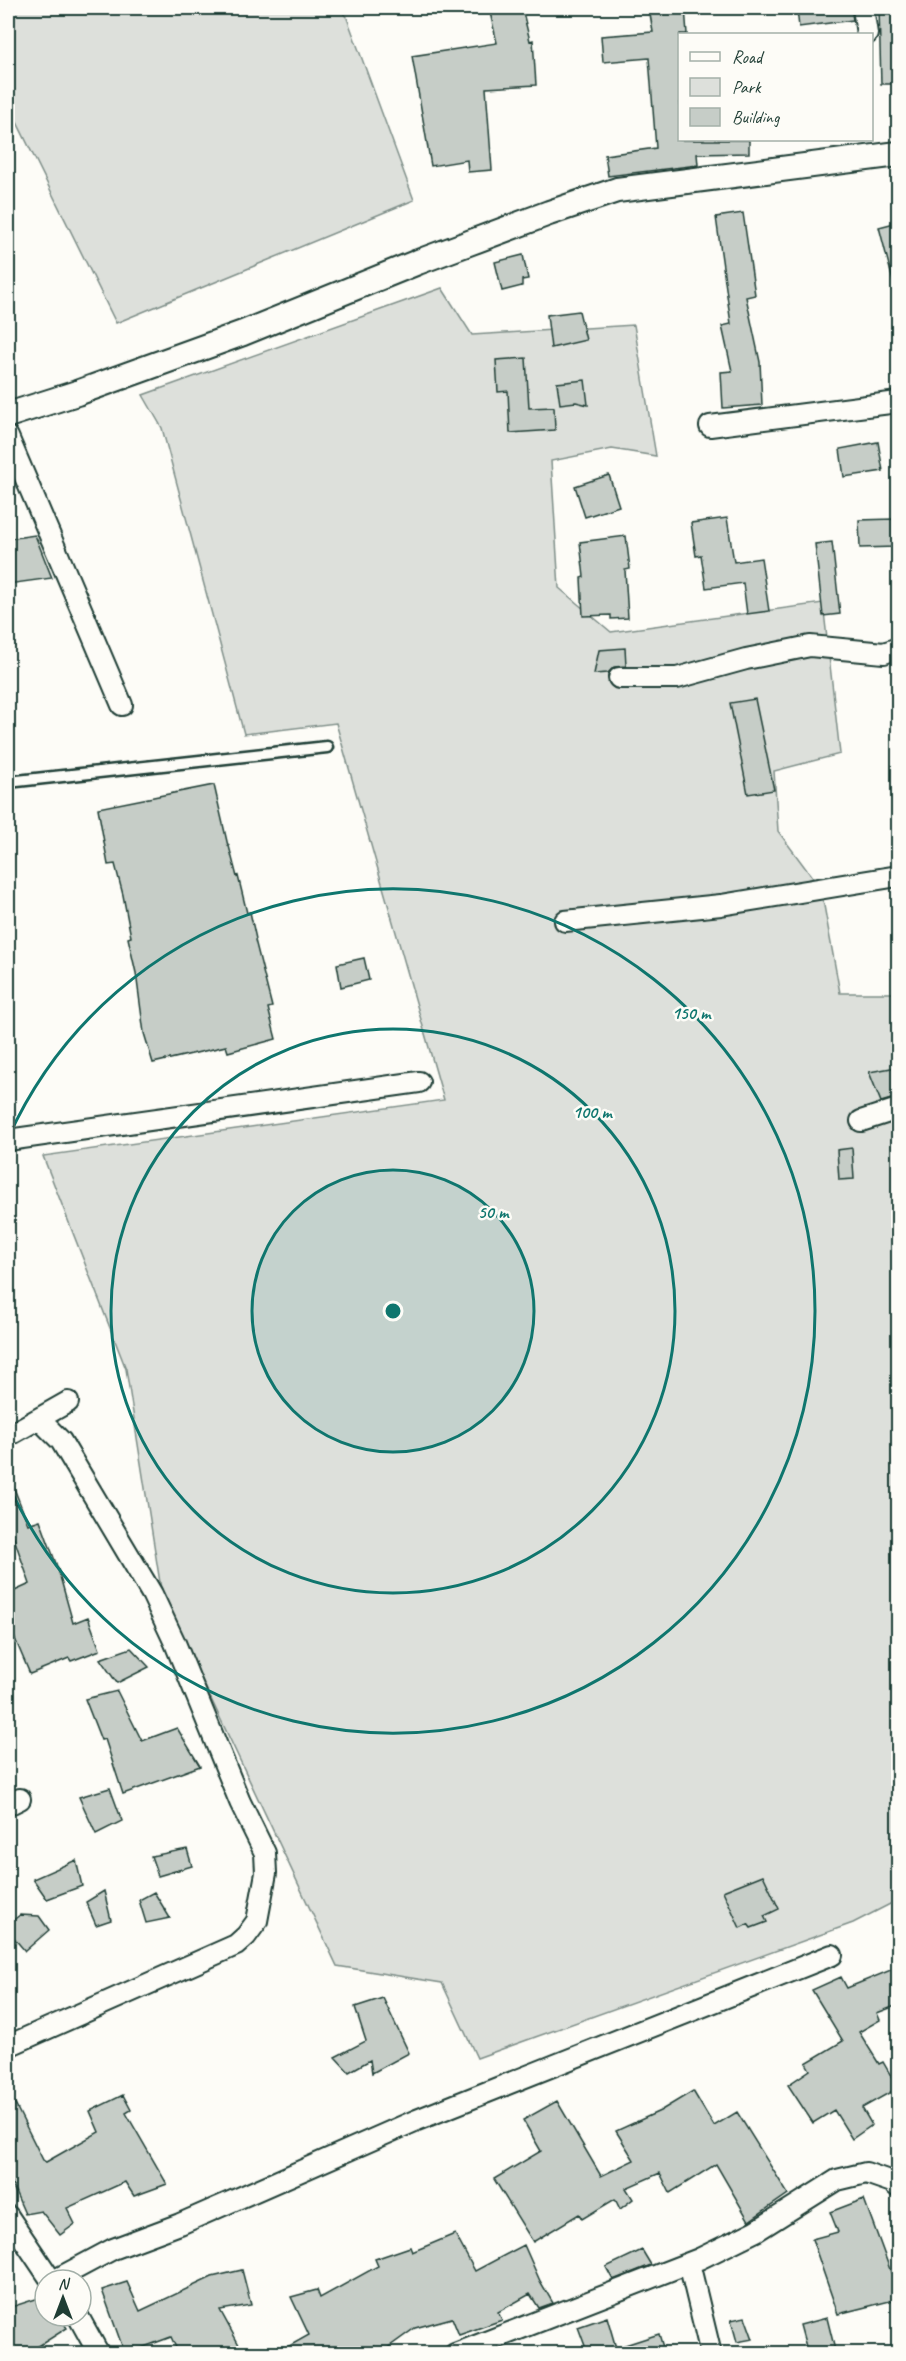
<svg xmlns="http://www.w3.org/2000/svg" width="906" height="2361" font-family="Caveat,sans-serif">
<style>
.green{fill:#dde0db;stroke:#7e8e88;stroke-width:1.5}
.building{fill:#c6cdc7;stroke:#1f3d34;stroke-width:1.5}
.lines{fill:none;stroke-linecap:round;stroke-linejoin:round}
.service-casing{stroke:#1f3d34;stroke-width:15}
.minor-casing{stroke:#1f3d34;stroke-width:24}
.tertiary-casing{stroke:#1f3d34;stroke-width:28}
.service{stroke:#fdfcf7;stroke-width:10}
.minor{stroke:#fdfcf7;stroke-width:20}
.tertiary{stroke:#fdfcf7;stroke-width:24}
.ring{fill:none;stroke:#0f766e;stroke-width:3}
.centre{fill:#0f766e;stroke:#fdfcf7;stroke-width:3}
.ring-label{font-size:18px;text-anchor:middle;font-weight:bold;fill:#0f766e;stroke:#fdfcf7;stroke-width:5;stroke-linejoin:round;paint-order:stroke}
</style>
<rect width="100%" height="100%" fill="#fdfcf7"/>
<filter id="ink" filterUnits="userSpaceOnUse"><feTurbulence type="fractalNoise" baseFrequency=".0167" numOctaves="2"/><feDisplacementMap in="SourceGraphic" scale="12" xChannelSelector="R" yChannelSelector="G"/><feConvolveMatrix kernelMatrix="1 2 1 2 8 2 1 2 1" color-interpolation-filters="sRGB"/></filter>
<g filter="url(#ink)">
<!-- green -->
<path class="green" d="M8,8H339L347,18L414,200L116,323L8,104Z
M442,288L472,335L634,325L656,456L612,449L551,461L559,588L611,632L823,603L840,754L774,771L778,831L821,889L840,993H898V1900L853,1923L477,2058L442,1983L337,1966L162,1595L126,1369L43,1156L444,1100L336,723L244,734L162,428L143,395Z"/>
<!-- building -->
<path class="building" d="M489,8H522L530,41L533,40L536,85L486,88L492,170L468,172L467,160L431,166L412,56L497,43Z
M649,8H685L687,34H680V140H749V153L697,154L698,165L608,176L605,155L656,148L649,58L603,62L601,36L653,32Z
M818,8H851L853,20L799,27L797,10Z
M879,8H895L897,84H881Z
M743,213L755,295L746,297L760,362L762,405L723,408L721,372L732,371L722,326L731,324L716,217Z
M898,222V280L893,281L879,227Z
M523,255L528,279L522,280V286L502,291L495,262Z
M579,311L586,340L551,348L547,315Z
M526,358L529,408L554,407L555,430L510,433L508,391L498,392L496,360Z
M585,380L588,405L576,402L560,404L557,383Z
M878,442L883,471L844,477L840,449Z
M609,475L619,506L585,517L575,486Z
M727,518L734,562L761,558L769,611L747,614L743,583L706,588L701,555L696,556L691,523Z
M894,519L895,547L860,548L859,520Z
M35,535L52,578L8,584V539Z
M626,536L630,569L625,570L628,618L611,619V615L583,616L581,578L584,577L580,542Z
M832,542L840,614L823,616L815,544Z
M625,648L626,666L614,667L608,673L594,674L599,650Z
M755,699L774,790L748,794L730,703Z
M214,785L228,846H229L237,877L238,876L247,913L250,912L256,939L255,940L272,1007L268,1008L276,1039L228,1052L226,1046L153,1063L144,1033L136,973L128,938L131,937L123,895L115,864L108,865L98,808Z
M364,958L369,980L341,987L337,964Z
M897,1067L898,1097L881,1102L869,1072Z
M852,1148L854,1179L839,1180L837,1150Z
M8,1473L28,1524L40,1520L58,1569L73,1623L88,1617L100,1650L71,1661L69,1658L30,1674L13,1634L8,1637V1594L30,1584L8,1521Z
M131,1648L149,1667L117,1683L100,1659Z
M117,1691L142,1741L177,1728L200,1766L123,1794L105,1739L101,1740L85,1699Z
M110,1788L122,1821L96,1834L79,1797Z
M187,1849L192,1866L158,1876L151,1856Z
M76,1860L82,1886L47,1899L33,1879Z
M763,1875L779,1909L764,1916L767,1922L751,1928L748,1924L740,1928L723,1891Z
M104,1891L111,1920L96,1925L86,1902Z
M154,1892L170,1918L146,1923L139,1900Z
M20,1915L39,1916L49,1930L25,1951L8,1931V1924Z
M898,1967V2005L877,2013L880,2020L859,2032L879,2064L883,2062L898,2088L862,2108L872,2125L852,2139L834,2110L813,2123L788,2085L810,2070L806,2063L843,2041L812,1990L841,1977L847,1988Z
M383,1998L409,2053L372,2073L370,2060L349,2072L335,2057L366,2041L355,2007Z
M8,2090L43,2160L46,2162L99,2132L90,2111L123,2095L131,2110L126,2113L167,2184L134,2196L125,2182L67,2208L75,2224L60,2235L41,2211L25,2214L8,2175Z
M693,2091L714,2126L737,2112L788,2194L749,2221L716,2164L670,2193L660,2173L626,2188L633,2199L620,2209L615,2199L582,2219L579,2214L533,2242L494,2179L541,2151L523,2120L557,2101L601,2176L634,2160L616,2131L660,2111Z
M864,2199L895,2283L898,2282V2299L838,2314L812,2239L838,2232L830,2212Z
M455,2234L475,2271L524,2245L540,2281L553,2303L539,2308L530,2294L498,2312L502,2320L459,2335L452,2318L415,2328L379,2354L374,2346L350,2354H275L309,2335L291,2297L317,2290L320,2298L378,2266L375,2259L410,2247L412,2252Z
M642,2250L651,2265L613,2280L606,2267Z
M242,2270L251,2305L220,2310L244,2354H179L171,2337L125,2354L102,2290L127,2282L140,2311L212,2277Z
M45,2296V2316H59L67,2328L26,2354H10L8,2348V2308Z
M607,2317L616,2348L659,2334L665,2354H588L578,2327Z
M745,2317L753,2339L737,2342L731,2320Z
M827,2318L836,2354H808L800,2325Z"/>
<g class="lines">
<defs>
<path id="service" d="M8,782L327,747"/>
<path id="minor" d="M863,8L867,34
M710,426L898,402
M8,437L122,705
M619,678H677L746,659L810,646L884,653L898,648
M565,921L721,905L898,876
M861,1121L898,1109
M8,1140L419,1082
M8,1436L68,1402
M8,1805L20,1799
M8,2046L236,1945L246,1936L257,1921L266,1873L265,1853L240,1802L175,1643L152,1594L61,1441L39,1419
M8,2216L51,2280
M689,2263L711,2354
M55,2280L113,2249L180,2224L417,2120L832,1955
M78,2316L99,2354
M455,2354L699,2259L756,2231L837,2180L866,2173L892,2182L898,2187"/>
<path id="tertiary" d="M8,415L77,393L243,333L418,262L549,213L617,190L898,154"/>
</defs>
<!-- service casing -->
<use href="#service" class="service-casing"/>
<!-- minor casing -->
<use href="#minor" class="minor-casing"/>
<!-- tertiary casing -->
<use href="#tertiary" class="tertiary-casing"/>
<!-- service -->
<use href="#service" class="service"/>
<!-- minor -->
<use href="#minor" class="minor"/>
<!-- tertiary -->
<use href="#tertiary" class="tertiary"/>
</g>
</g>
<!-- distance rings -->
<circle cx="393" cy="1311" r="141" fill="#0f766e" fill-opacity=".12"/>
<g class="ring">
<circle cx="393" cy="1311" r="141"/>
<circle cx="393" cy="1311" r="282"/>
<path d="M9 1136A422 422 0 1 1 9 1486"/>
</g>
<circle cx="393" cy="1311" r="9" class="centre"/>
<g class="ring-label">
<text x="691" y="1019">150 m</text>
<text x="592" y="1118">100 m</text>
<text x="493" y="1218">50 m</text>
</g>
<!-- margin -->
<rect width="906" height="2361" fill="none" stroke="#fdfcf7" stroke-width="30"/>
<rect x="15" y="15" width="876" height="2331" fill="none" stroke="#1f3d34" stroke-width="2" filter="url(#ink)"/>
<!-- legend -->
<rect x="678" y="33" width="195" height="108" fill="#fdfcf7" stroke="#a4b0a9" stroke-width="1.5"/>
<rect x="690" y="52" width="30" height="9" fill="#fdfcf7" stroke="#a4b0a9" stroke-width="1.5"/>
<text x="732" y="63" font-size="18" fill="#1f3d34">Road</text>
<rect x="690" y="78" width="30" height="18" fill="#dde0db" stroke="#a4b0a9" stroke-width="1.5"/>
<text x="732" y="93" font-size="18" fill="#1f3d34">Park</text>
<rect x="690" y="108" width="30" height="18" fill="#c6cdc7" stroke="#a4b0a9" stroke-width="1.5"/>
<text x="732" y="123" font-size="18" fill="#1f3d34">Building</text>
<!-- north arrow -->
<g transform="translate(63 2298)"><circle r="28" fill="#fdfcf7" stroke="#a4b0a9" stroke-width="1.5"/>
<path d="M0-4.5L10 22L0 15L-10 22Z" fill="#1f3d34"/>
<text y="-9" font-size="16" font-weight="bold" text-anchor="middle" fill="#1f3d34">N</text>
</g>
</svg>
